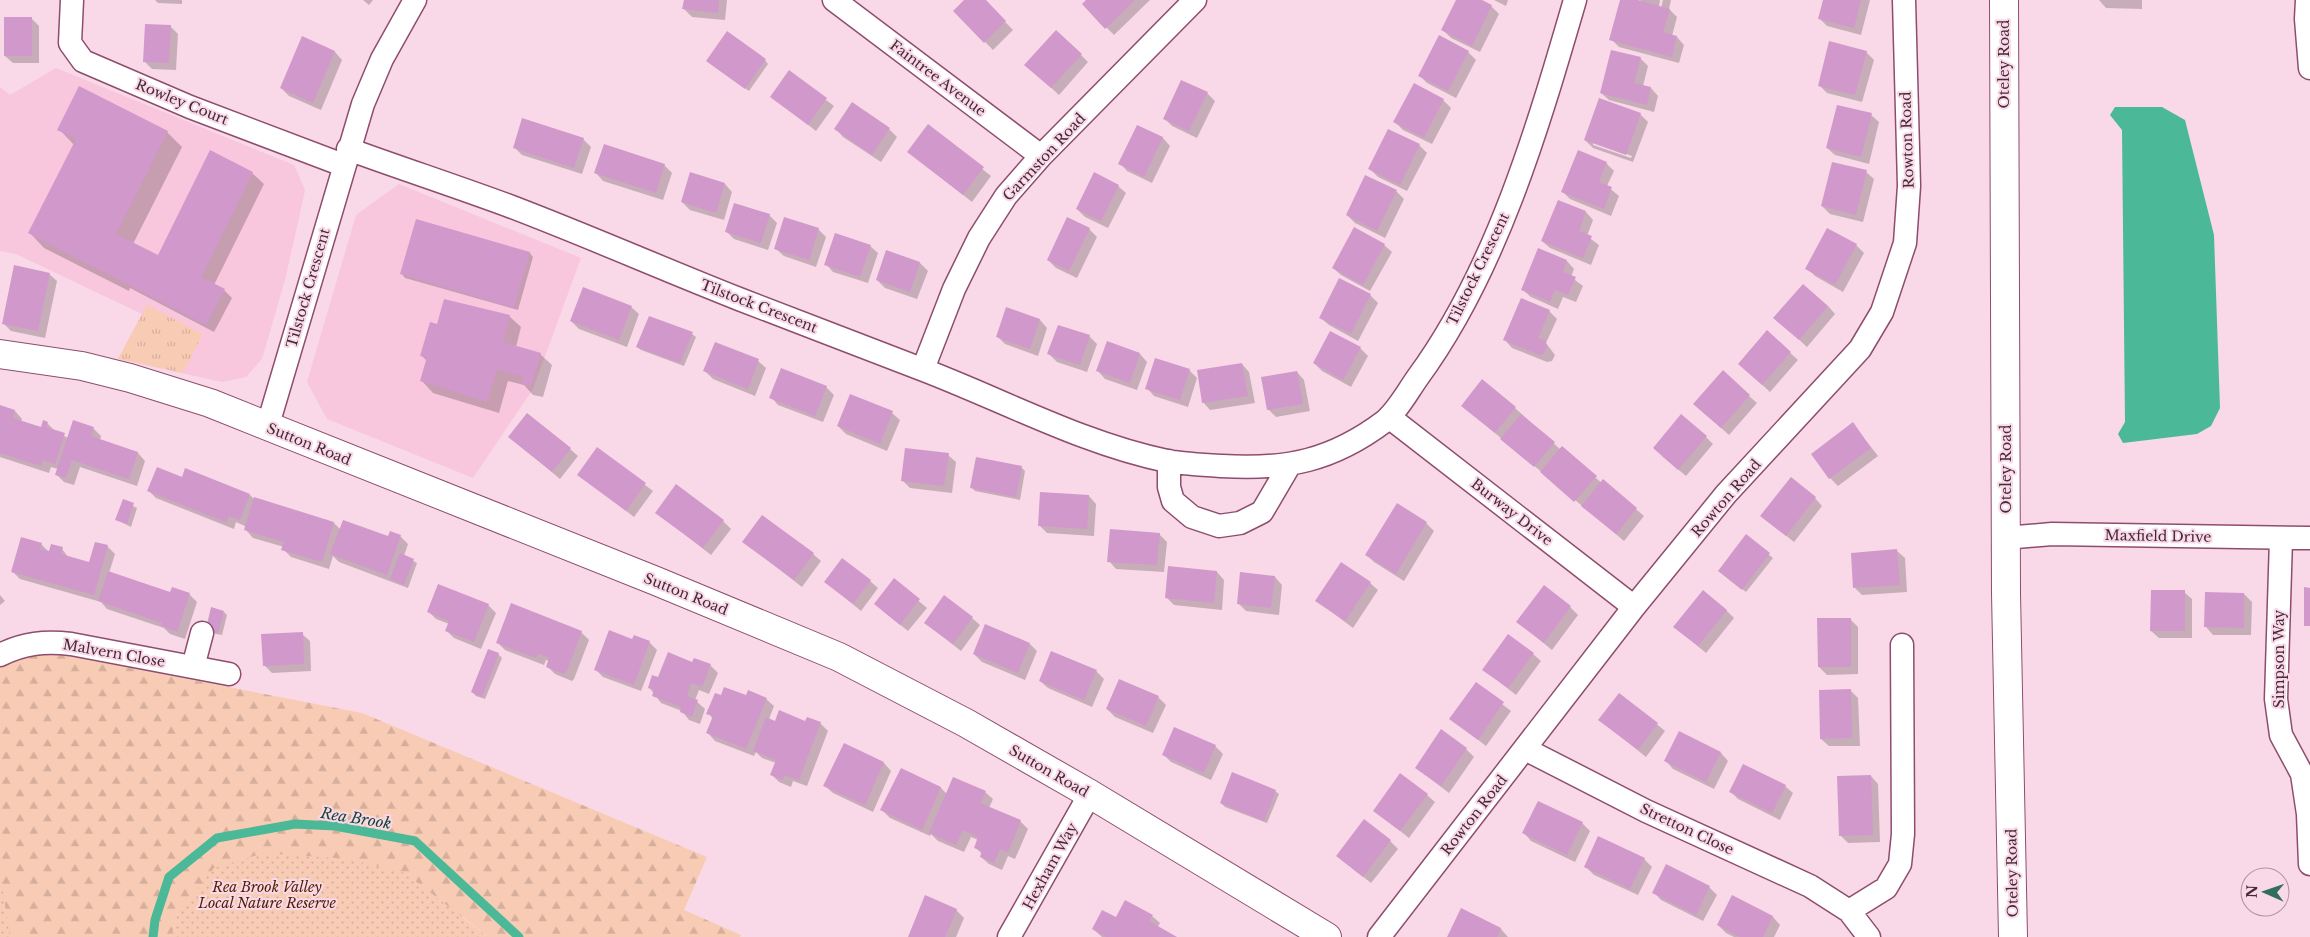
<svg xmlns="http://www.w3.org/2000/svg" width="2310" height="937" font-family="'Libre Baskerville',serif">
<style>
.built{fill:#f8c6dd}
.grass{fill:url(#grass-tufts)}
.forest{fill:url(#forest-firs)}
.park{fill:url(#park-dots)}
.water{fill:#4bb997}
.shadow{fill:#0003;fill-rule:evenodd}
.lines{fill:none;stroke-linecap:round;stroke-linejoin:round}
.stream{stroke:#4bb997;stroke-width:9}
.building{fill:#d198cc}
.minor-casing{stroke:#8e4d6e;stroke-width:25}
.tertiary-casing{stroke:#8e4d6e;stroke-width:30}
.secondary-casing{stroke:#8e4d6e;stroke-width:30}
.minor{stroke:#fff;stroke-width:22}
.tertiary{stroke:#fff;stroke-width:28}
.secondary{stroke:#fff;stroke-width:28}
.labels{text-anchor:middle;dominant-baseline:central;stroke-width:4;stroke-linejoin:round;paint-order:stroke}
.street-label{font-size:14px;fill:#462938;stroke:#f9d9e7}
.park-label{font-size:14px;font-style:italic;fill:#501f00;stroke:#f9d9e7}
.water-label{font-size:15px;font-style:italic;fill:#144435;stroke:#f9d9e7}
</style>
<defs>
<pattern id="grass-tufts" width="24" height="20" patternUnits="userSpaceOnUse" patternTransform="scale(1.25)"><rect width="24" height="20" fill="#f8ccb4"/><path d="M3 7l-1-3M5 7V3M7 7l1-3M15 17l-1-3M17 17v-4M19 17l1-3" fill="none" stroke="#d6af9c"/></pattern>
<pattern id="forest-firs" width="22" height="20" patternUnits="userSpaceOnUse" patternTransform="scale(1.25)"><rect width="22" height="20" fill="#f8ccb4"/><path d="M5 1l3.5 6h-7zM16 11l3.5 6h-7z" fill="#d6af9c"/></pattern>
<pattern id="park-dots" width="8" height="8" patternUnits="userSpaceOnUse" patternTransform="scale(1.25)"><rect width="8" height="8" fill="#f8ccb4"/><path d="M2 2h.1M6 6h.1" fill="none" stroke="#d6af9c" stroke-width="1.8" stroke-linecap="round"/></pattern>
</defs>
<rect width="100%" height="100%" fill="#f9d9e7"/>
<!-- built -->
<path class="built" d="M56,68L294,165L305,190L303,200L285,280L262,359L246,377L222,382L118,359L142,314L16,254L0,251V87L10,95Z
M399,184L581,258L533,389L473,478L327,419L307,382L356,215Z"/>
<!-- grass -->
<path class="grass" d="M147,305L203,334L183,373L118,359Z"/>
<!-- forest -->
<path class="forest" d="M30,653L64,655L362,713L707,857L684,910L741,935L740,937H488L463,917L178,913L171,937H0V664Z"/>
<!-- park -->
<path class="park" d="M264,853L349,859L405,873L488,937H171L178,913L214,868Z
M0,874L10,937H0Z"/>
<!-- water -->
<path class="water" d="M2115,107H2162L2185,120L2214,235L2220,408L2211,426L2197,434L2123,443L2118,434L2125,422L2122,130L2110,115Z"/>
<!-- shadow -->
<path class="shadow" d="M155,0H182V4L158,3Z
M363,0H373L369,5Z
M685,0H727L725,20L692,17L684,9Z
M966,0H984L1013,30L993,50L955,11Z
M1088,0H1150L1114,35L1083,4Z
M1458,0H1480L1491,6L1499,14L1480,52L1451,38L1443,30Z
M1494,0H1508L1506,6Z
M1621,0L1642,2L1640,0H1660L1659,7L1661,8L1663,0H1671L1669,9L1677,17L1672,36L1677,37L1684,45L1679,63L1619,47L1611,39Z
M1824,0H1870L1861,35L1827,26L1819,18Z
M2099,0H2142V9L2106,8Z
M31,18L39,26V63H13L5,56Z
M170,26L178,34L176,70L152,69L144,61Z
M303,38L335,52L342,60L321,110L289,96L281,88Z
M1468,52L1476,60L1456,98L1427,83L1419,75Z
M1866,52L1874,60L1862,102L1827,93L1819,85Z
M1081,55L1088,62L1059,95L1034,72Z
M1640,58L1648,66L1643,86L1651,88L1658,96L1654,112L1609,100L1601,93Z
M765,60L768,64L749,91L711,64Z
M789,72L834,106L816,131L772,97Z
M1207,93L1215,101L1197,138L1172,126L1164,118Z
M1443,100L1451,108L1432,144L1403,130L1395,122Z
M852,104L889,129L897,137L881,162L843,137L836,129Z
M1640,114L1648,122L1633,162L1593,148L1585,140ZM1593,142L1632,156L1631,158L1593,145Z
M1871,115L1879,122L1869,164L1835,155L1827,148Z
M928,126L991,176L972,202L909,152Z
M1138,126L1163,138L1170,146L1152,183L1127,171L1120,163Z
M59,129L167,132L182,147L133,244L159,257L252,173L264,184L214,285L224,290L232,298L214,332L130,288L129,291L44,248L30,233L74,145Z
M583,139L591,147L582,174L522,155L514,147Z
M1419,145L1427,153L1407,191L1378,177L1370,169Z
M1606,163L1614,171L1607,186L1619,196L1611,216L1570,199L1563,192Z
M664,165L672,173L663,200L603,181L596,173Z
M1866,172L1874,179L1863,222L1830,214L1822,206Z
M691,174L725,184L732,192L724,220L690,210L682,202Z
M1118,186L1126,193L1108,228L1085,217L1077,209Z
M1396,191L1404,199L1385,238L1355,223L1347,215Z
M1586,212L1593,220L1587,236L1599,245L1591,265L1550,248L1542,241Z
M769,215L777,223L768,250L734,239L726,231Z
M1068,219L1089,229L1097,237L1077,278L1056,268L1048,260Z
M417,220L530,253L533,257L518,310L405,278L402,274Z
M818,229L826,237L816,267L784,256L776,249Z
M1384,245L1392,252L1370,291L1341,275L1333,268Z
M1856,245L1864,253L1843,292L1815,276L1807,268Z
M870,246L878,253L868,283L833,272L826,264Z
M887,252L920,263L928,271L917,299L885,288L877,280Z
M1567,261L1574,269L1571,277L1583,286L1576,302L1563,297L1558,309L1531,297L1523,290Z
M49,274L57,281L45,338L11,331L3,323Z
M1370,295L1378,303L1358,341L1329,325L1321,318Z
M1828,306L1835,314L1807,347L1783,325Z
M631,307L639,314L627,347L579,329L571,321Z
M1007,309L1040,320L1047,328L1038,356L1005,344L997,336Z
M1549,311L1557,319L1546,343L1555,355L1552,361L1547,362L1512,348L1505,340Z
M509,316L521,327L516,347L540,354L552,365L543,397L533,395L524,385L508,381L499,413L433,393L422,381L427,361L421,355L438,326Z
M650,318L692,334L696,337L684,366L641,350L637,347Z
M1767,332L1798,360L1770,392L1747,371Z
M1089,336L1097,344L1087,372L1057,362L1049,354Z
M1107,343L1140,354L1147,362L1137,390L1105,379L1098,371Z
M1360,348L1368,356L1351,387L1322,371L1314,363Z
M758,361L766,368L755,396L713,379L705,371Z
M1242,364L1249,372L1255,403L1210,410L1203,402Z
M1189,370L1197,378L1188,407L1154,396L1147,388Z
M1297,372L1304,380L1310,411L1276,417L1268,409Z
M826,387L834,395L823,422L778,405L771,397Z
M1749,396L1757,403L1729,435L1703,412Z
M0,407L15,411L22,419L21,422L42,428L47,423L55,431L68,438L93,428L101,436L100,440L138,453L145,461L137,486L80,467L74,485L64,482L56,474L58,469L51,467L49,473L0,457Z
M1515,408L1561,450L1602,483L1603,481L1644,516L1624,541L1471,413Z
M892,413L900,420L887,451L846,434L838,426Z
M1853,424L1878,456L1838,486L1830,478Z
M510,437L570,449L578,456L560,479Z
M1706,437L1713,444L1686,476L1662,456Z
M597,449L653,491L634,517L579,475Z
M948,455L956,462L952,493L910,488L902,480Z
M1021,467L1025,471L1020,500L975,491L971,487Z
M183,478L250,495L255,500L334,523L341,530L389,538L400,536L408,544L404,556L417,563L408,588L339,562L333,556L329,569L291,557L283,549L284,547L253,538L246,530L247,527L236,522L234,529L156,498L149,491Z
M1089,496L1096,504L1094,536L1047,533L1039,525Z
M1815,498L1822,506L1794,542L1770,523Z
M123,501L137,508L131,527L117,520Z
M657,513L723,521L731,529L711,555Z
M1426,523L1434,531L1404,581L1374,562L1367,555Z
M1159,534L1167,542L1164,572L1116,569L1109,561Z
M1746,536L1773,558L1746,592L1723,574Z
M744,542L813,554L821,561L802,587Z
M41,544L50,553L62,549L69,558L90,563L107,546L115,554L109,573L171,594H189L197,602L185,639L170,634L164,628L107,609L101,602L20,579L12,571Z
M1897,551L1905,558L1907,592L1862,595L1855,588Z
M1217,572L1224,580L1222,610L1174,605L1166,597Z
M1275,577L1282,585L1279,615L1246,611L1238,603Z
M894,580L927,608L908,631L883,611Z
M870,581L878,588L861,611L826,582Z
M1370,583L1378,590L1353,628L1317,601Z
M2184,592L2192,599V638H2159L2151,631Z
M2244,594L2252,602L2251,635H2213L2206,627Z
M0,595L5,601L0,605Z
M488,605L496,613L481,649L454,638L446,630L449,624L436,619L429,612Z
M1570,607L1578,615L1552,650L1518,622Z
M1726,610L1734,618L1706,653L1683,634Z
M224,612L227,615L222,635L211,633Z
M972,618L980,625L961,651L925,623Z
M1850,619L1858,627V674L1827,675L1819,667Z
M581,632L589,640L574,679L572,681L555,674L547,666L549,661L546,660L544,665L505,650L497,642Z
M302,634L310,641L311,671L272,673L264,665Z
M633,641L649,642L657,650L641,691L603,677L595,669Z
M1030,644L1037,651L1025,680L982,662L974,654Z
M498,654L502,658L485,699L476,696L472,692Z
M1533,654L1541,661L1516,695L1484,670Z
M693,664L710,665L718,673L709,694L699,690L695,700L705,709L700,724L689,720L682,711L661,703L649,687L658,679Z
M1096,671L1104,679L1092,707L1048,688L1040,681Z
M1476,684L1511,711L1486,746L1451,719Z
M1850,690L1858,698L1860,746H1829L1821,739Z
M1620,694L1665,731L1646,757L1600,720Z
M747,697L766,699L774,706L769,719L775,722L820,723L828,731L807,786L793,781L791,787L779,782L771,774L776,763L762,758L756,752L754,756L715,741L708,733L713,719L708,713Z
M1158,697L1166,705L1153,733L1115,717L1107,709Z
M1680,733L1721,753L1728,761L1714,789L1673,769L1666,761Z
M844,745L884,763L891,771L873,812L833,793L825,786Z
M1215,746L1223,754L1211,780L1171,762L1164,755Z
M1466,749L1474,757L1449,793L1416,768Z
M901,769L941,788L947,794L985,792L993,799L989,808L1020,821L1028,829L1015,859L1008,856L1002,870L989,864L981,857L982,854L975,847L978,840L971,837L964,852L938,841L931,834L930,836L890,818L882,810Z
M1871,776L1878,784L1880,842L1848,843L1840,835Z
M1785,786L1793,793L1780,820L1738,799L1731,792Z
M1275,791L1279,794L1267,823L1225,807L1221,803Z
M1427,795L1435,802L1409,838L1375,811Z
M1538,802L1582,823L1590,831L1575,862L1531,841L1524,833Z
M1390,841L1398,849L1371,883L1337,856Z
M1644,859L1652,867L1638,895L1594,875L1586,867Z
M1709,887L1717,895L1703,921L1661,900L1654,892Z
M1732,897L1773,917L1780,925L1774,937H1734L1726,933L1718,925Z
M956,910L964,918L956,937H909Z
M1462,910L1501,929L1508,937H1449Z
M1152,916L1160,923L1157,928L1174,937H1102L1093,929L1116,919Z"/>
<g class="lines">
<!-- stream -->
<path class="stream" d="M153,937L155,920L169,877L217,838L295,824L335,826L415,841L519,937"/>
</g>
<!-- building -->
<path class="building" d="M684,0H719L718,13L682,9Z
M964,0H986L1006,21L984,43L953,11Z
M1086,0H1135L1105,29L1082,4Z
M1456,0H1482L1492,5L1472,46L1441,30Z
M1620,0H1638L1670,9L1663,32L1677,36L1672,57L1609,40Z
M1823,0H1861L1854,28L1818,19Z
M4,17H32V56H4Z
M145,24L171,25L169,63L143,62Z
M1056,30L1082,54L1051,88L1024,65Z
M727,31L766,59L745,89L706,61Z
M1439,35L1469,51L1448,91L1418,76Z
M302,36L335,51L313,103L280,88Z
M1829,41L1867,51L1855,95L1818,86Z
M1611,50L1641,57L1634,83L1651,87L1647,105L1600,93Z
M789,70L827,98L808,125L770,97Z
M1181,80L1208,92L1189,131L1163,119Z
M1414,83L1444,99L1424,138L1393,122Z
M79,86L168,131L116,234L158,255L210,150L253,172L201,277L225,289L206,325L28,233L76,139L57,130Z
M1599,98L1641,113L1626,155L1584,140Z
M852,102L890,128L872,155L834,129Z
M1837,105L1872,113L1861,157L1826,148Z
M522,118L584,138L574,168L513,148Z
M928,124L984,167L963,195L907,152Z
M1137,125L1163,137L1144,177L1118,164Z
M1388,129L1420,144L1400,185L1368,169Z
M604,144L665,164L656,193L594,173Z
M1578,150L1607,162L1599,182L1612,187L1604,209L1561,192Z
M1832,162L1867,170L1856,215L1821,206Z
M690,172L725,183L716,213L681,202Z
M1094,172L1119,185L1101,221L1076,209Z
M1365,175L1397,190L1377,231L1346,215Z
M1558,200L1586,211L1579,231L1592,236L1583,258L1541,241Z
M734,203L770,214L761,243L725,232Z
M784,217L819,228L809,260L774,249Z
M1067,217L1090,228L1069,271L1047,260Z
M416,219L530,252L514,308L400,274Z
M1354,227L1385,244L1363,285L1332,268Z
M1827,228L1857,244L1835,285L1805,269Z
M835,233L871,245L860,277L824,265Z
M1538,248L1567,260L1563,272L1576,277L1568,295L1555,290L1550,302L1521,290Z
M886,250L920,262L910,292L876,280Z
M14,265L50,273L38,331L2,324Z
M1339,278L1371,294L1351,334L1319,318Z
M1803,284L1828,306L1799,340L1773,318Z
M583,287L632,306L619,340L570,321Z
M1521,298L1550,310L1538,338L1545,340L1547,346L1544,354L1539,355L1503,340Z
M444,299L510,315L503,342L541,353L531,386L521,384L523,377L497,370L487,402L420,381L427,357L420,356L430,322L437,324Z
M1006,307L1040,319L1030,349L996,337Z
M649,316L693,332L680,363L636,347Z
M1058,325L1090,335L1080,365L1047,354Z
M1767,330L1791,352L1762,385L1738,364Z
M1330,331L1361,347L1343,380L1313,363Z
M1107,341L1140,353L1130,383L1096,371Z
M715,342L759,359L748,389L703,371Z
M1155,358L1190,369L1180,400L1145,389Z
M1242,363L1248,396L1202,403L1197,370Z
M781,368L827,386L815,416L769,398Z
M1723,370L1750,395L1721,428L1693,404Z
M1297,371L1303,404L1267,410L1261,377Z
M1482,379L1516,407L1495,433L1461,406Z
M850,394L893,411L880,444L837,426Z
M0,405L15,410L13,418L41,427L43,420L48,422L46,427L65,433L55,464L43,460L41,466L0,453Z
M527,413L571,448L552,472L508,437Z
M1521,414L1555,442L1534,467L1500,439Z
M1681,414L1707,436L1678,470L1653,448Z
M73,420L94,427L91,436L138,452L129,479L72,460L66,478L55,475Z
M1853,422L1871,448L1829,479L1811,454Z
M1562,446L1597,476L1574,502L1540,472Z
M597,447L646,483L626,511L577,475Z
M905,448L949,453L944,486L901,481Z
M976,457L1022,466L1016,497L970,488Z
M157,467L182,477L185,468L250,494L240,520L229,516L226,522L147,491Z
M1791,477L1816,497L1786,536L1760,516Z
M1603,479L1637,508L1616,534L1581,506Z
M676,484L724,520L703,548L655,513Z
M1040,492L1089,495L1087,529L1038,526Z
M254,497L334,522L322,562L281,550L284,542L244,530Z
M123,499L134,503L127,524L115,520Z
M1397,503L1427,522L1396,574L1365,555Z
M762,515L814,553L794,580L742,542Z
M343,520L388,536L390,531L401,535L387,575L330,554Z
M1110,529L1160,533L1157,565L1107,562Z
M1746,534L1770,553L1742,590L1718,571Z
M21,537L42,543L40,549L49,551L51,544L63,547L61,554L89,562L95,542L108,545L94,595L11,572Z
M1897,549L1900,585L1853,588L1851,553Z
M400,553L414,559L404,585L390,579Z
M842,558L871,580L853,604L824,582Z
M1341,562L1371,582L1345,621L1315,601Z
M1168,566L1217,571L1214,603L1165,598Z
M108,571L170,592L172,587L190,593L177,632L161,626L162,623L98,601Z
M1240,572L1275,576L1271,608L1237,604Z
M894,578L920,599L900,625L874,604Z
M438,584L489,604L474,642L445,631L449,621L427,612Z
M1544,585L1571,606L1544,643L1516,622Z
M2304,587L2310,588V626H2304Z
M1703,590L1727,610L1698,646L1673,627Z
M2151,590H2185V631H2150Z
M2205,592L2244,593V628L2204,627Z
M944,595L973,617L953,644L924,623Z
M511,603L582,631L567,671L563,674L546,667L549,658L538,653L536,658L496,643Z
M211,607L224,611L218,633L206,629Z
M1817,618H1851V667H1818Z
M985,624L1030,643L1018,673L973,654Z
M609,630L632,639L634,635L650,641L634,685L594,670Z
M303,632L304,664L263,666L261,634Z
M1508,634L1534,653L1508,688L1482,670Z
M488,649L499,653L482,697L471,692Z
M1051,651L1097,670L1084,700L1039,681Z
M668,652L692,662L694,658L711,664L702,687L691,683L687,696L698,700L692,717L680,712L681,707L652,696L654,690L648,688L652,675L658,677Z
M1119,679L1159,696L1146,726L1106,709Z
M1476,682L1504,702L1478,740L1449,719Z
M724,687L746,695L748,690L767,698L746,749L706,733L713,716L706,714L715,693L721,695Z
M1851,689L1852,738L1820,739L1819,690Z
M1619,693L1658,723L1638,750L1598,720Z
M779,710L805,721L807,717L821,722L799,780L785,775L783,780L770,775L776,760L753,751L766,717L775,721Z
M1174,727L1216,745L1204,773L1162,755Z
M1441,729L1467,748L1441,786L1415,768Z
M1679,731L1721,752L1706,782L1664,761Z
M844,743L884,762L865,805L823,786Z
M1743,764L1786,785L1772,813L1729,792Z
M901,768L941,787L922,830L880,810Z
M1232,772L1276,790L1264,821L1220,803Z
M1400,773L1428,794L1400,831L1373,811Z
M1871,775L1873,835L1839,836L1837,776Z
M953,777L986,791L980,803L1021,820L1008,852L1000,849L994,863L980,857L982,851L974,848L978,837L963,830L956,845L929,833Z
M1538,801L1583,822L1567,855L1522,833Z
M1364,819L1391,840L1363,877L1336,856Z
M1598,836L1645,858L1630,889L1584,867Z
M1666,864L1710,886L1696,915L1652,893Z
M925,895L957,909L945,937H908Z
M1732,895L1773,916L1763,937H1740L1717,925Z
M1125,900L1153,915L1149,921L1177,937H1106L1092,929L1102,910L1116,917Z
M1461,908L1501,928L1497,937H1447Z"/>
<g class="lines">
<defs>
<path id="minor" d="M72,0L70,43L83,61L190,107L343,165
M834,0L1041,156
M2307,0L2306,19L2310,68
M348,149C403,169 458,187 512,207C588,236 663,269 739,299C798,322 857,344 916,367C999,398 1080,443 1167,461C1185,464 1204,465 1222,466C1286,470 1332,461 1385,421C1398,410 1408,391 1418,377C1497,269 1538,127 1575,0
M923,369L954,289L979,238L1006,196L1041,156L1195,0
M1389,417L1634,607
M267,428L363,104L382,59L415,0
M1169,461V487L1173,501L1192,517L1219,526L1240,523L1262,512L1289,466
M2005,538L2052,534L2310,538
M2281,539L2276,699L2281,735L2302,774L2308,814L2310,864
M0,655C24,643 45,641 71,644L229,674
M193,667L202,633
M1525,749L1646,811L1810,886L1849,911L1869,937
M1849,911L1886,888L1900,864L1903,834L1902,645
M1009,937L1090,794
M1379,937L1634,607L1726,494L1860,349L1882,312L1905,243L1909,186L1904,0"/>
<path id="tertiary" d="M0,354L82,366L130,378L210,403L656,581L839,657L966,723L1090,794L1327,937"/>
<path id="secondary" d="M2004,0L2006,593L2013,937"/>
</defs>
<!-- minor casing -->
<use href="#minor" class="minor-casing"/>
<!-- tertiary casing -->
<use href="#tertiary" class="tertiary-casing"/>
<!-- secondary casing -->
<use href="#secondary" class="secondary-casing"/>
<!-- minor -->
<use href="#minor" class="minor"/>
<!-- tertiary -->
<use href="#tertiary" class="tertiary"/>
<!-- secondary -->
<use href="#secondary" class="secondary"/>
</g>
<g class="labels">
<!-- street labels -->
<g class="street-label">
<text transform="translate(2004 64) rotate(-90)">Oteley Road</text>
<text transform="translate(938 78) rotate(37)">Faintree Avenue</text>
<text transform="translate(182 102) rotate(22)">Rowley Court</text>
<text transform="translate(1907 140) rotate(-92)">Rowton Road</text>
<text transform="translate(1044 157) rotate(-47)">Garmston Road</text>
<text transform="translate(1478 269) rotate(-64)">Tilstock Crescent</text>
<text transform="translate(308 288) rotate(-74)">Tilstock Crescent</text>
<text transform="translate(759 306) rotate(21)">Tilstock Crescent</text>
<text transform="translate(309 444) rotate(22)">Sutton Road</text>
<text transform="translate(2006 469) rotate(-90)">Oteley Road</text>
<text transform="translate(1726 498) rotate(-49)">Rowton Road</text>
<text transform="translate(1512 512) rotate(38)">Burway Drive</text>
<text transform="translate(2158 536) rotate(1)">Maxfield Drive</text>
<text transform="translate(686 594) rotate(22)">Sutton Road</text>
<text transform="translate(114 653) rotate(10)">Malvern Close</text>
<text transform="translate(2279 659) rotate(-90)">Simpson Way</text>
<text transform="translate(1049 771) rotate(30)">Sutton Road</text>
<text transform="translate(1474 815) rotate(-52)">Rowton Road</text>
<text transform="translate(1687 829) rotate(25)">Stretton Close</text>
<text transform="translate(1050 866) rotate(-61)">Hexham Way</text>
<text transform="translate(2012 873) rotate(-91)">Oteley Road</text>
</g>
<!-- park labels -->
<g class="park-label">
<text x="267" y="887">Rea Brook Valley<tspan x="267" dy="16">Local Nature Reserve</tspan></text>
</g>
<!-- water labels -->
<g class="water-label">
<text transform="translate(356 818) rotate(9)">Rea Brook</text>
</g>
</g>
<!-- north arrow -->
<g transform="translate(2265 892) rotate(272)"><circle r="24" fill="#f9d9e7" stroke="#b193a1"/>
<path d="M0-4L9 19L0 12L-9 19Z" fill="#326f5b"/>
<text y="-8" font-size="14" font-weight="bold" text-anchor="middle" fill="#462938">N</text>
</g>
</svg>
